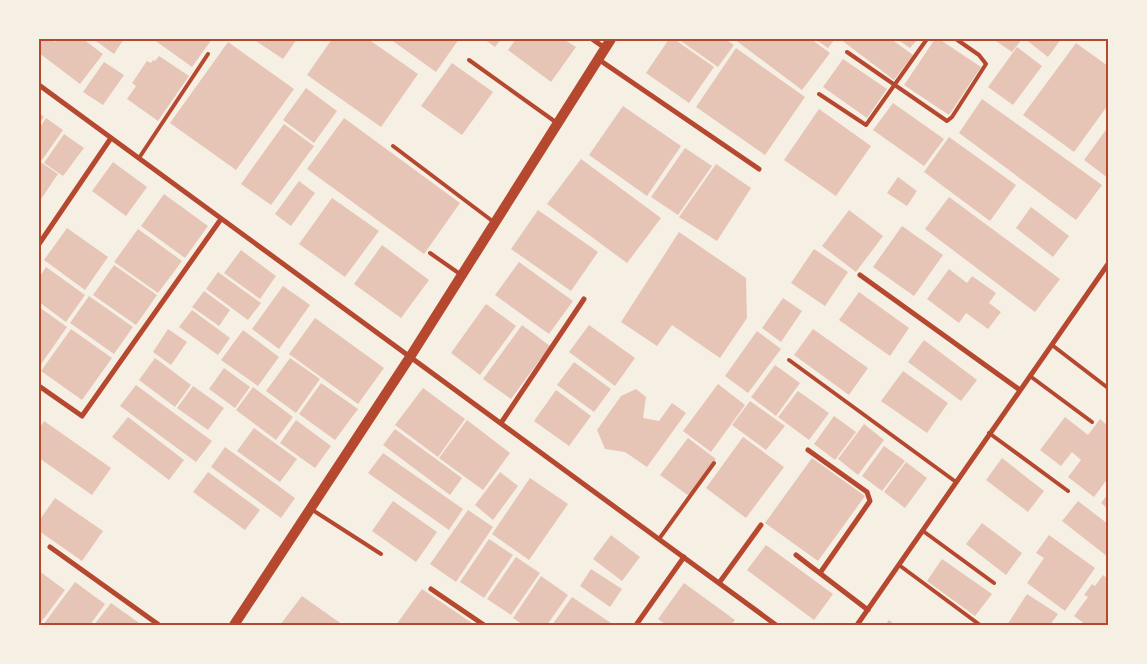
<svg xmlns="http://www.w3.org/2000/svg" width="1147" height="664" font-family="'Noto Sans',sans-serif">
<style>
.building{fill:#e6c5b7}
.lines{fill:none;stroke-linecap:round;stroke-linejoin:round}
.service{stroke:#b5482f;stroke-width:4}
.minor{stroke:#b5482f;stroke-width:5}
.secondary{stroke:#b5482f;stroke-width:10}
.neatline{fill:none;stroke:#b5482f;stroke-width:2}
</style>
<rect width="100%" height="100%" fill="#f6efe4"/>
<!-- building -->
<path class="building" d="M39,39H51L55,42L58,39H83L103,54L80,84L39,53Z
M93,39H124L114,54Z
M153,39H212L192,67Z
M253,39H297L283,59Z
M332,39H368L418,74L381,127L307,75Z
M390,39H459L436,72Z
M484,39H501L495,47Z
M516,39H563L576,47L551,82L508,50Z
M669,39H674L714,67L689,103L646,73Z
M678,39H725L734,45L718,67Z
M734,39H811L830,53L802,90Z
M815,39H835L828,48Z
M840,39H891L913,55L894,80Z
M897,39H918L910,48Z
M935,39H939L981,67L949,115L904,85Z
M993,39H1022L1012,52Z
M1025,39H1061L1048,57Z
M228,42L294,89L236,170L170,123Z
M1076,43L1108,66V105L1074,152L1023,115Z
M1017,47L1042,66L1013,105L988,87Z
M736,48L805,97L765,155L696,107Z
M159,56L189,76L158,121L127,99L136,86L132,83L147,61L151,63L153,60L155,61Z
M843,59L887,89L867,118L823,87Z
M104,62L124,75L103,105L83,92Z
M452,63L493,92L462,135L421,106Z
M306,88L337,111L314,143L283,120Z
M982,99L1102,185L1076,220L959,133Z
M893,103L944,139L924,166L873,130Z
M623,106L681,146L647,196L589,155Z
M819,109L871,146L836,196L784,160Z
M39,113L44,117L39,124Z
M46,118L63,130L42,160L39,158V129Z
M344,118L460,203L424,254L307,169Z
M284,124L314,146L271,205L241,184Z
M1108,127V178L1084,160Z
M64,134L84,148L63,176L44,163Z
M949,137L1016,185L990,221L924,172Z
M685,148L712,166L678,215L651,197Z
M581,159L661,218L627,263L547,204Z
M39,161L58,174L39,202Z
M113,162L147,187L126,216L92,191Z
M716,164L751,188L717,241L679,217Z
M898,177L917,191L907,206L887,193Z
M299,181L315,193L291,226L275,214Z
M164,194L208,226L185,258L141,226Z
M949,197L1060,279L1035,312L925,229Z
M332,198L379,231L345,277L299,244Z
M1031,207L1069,236L1053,257L1016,228Z
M538,210L598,252L571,291L511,249Z
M849,210L883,236L856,272L822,246Z
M902,226L943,255L914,296L873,267Z
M67,228L108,257L85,290L44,260Z
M138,229L182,261L158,293L114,262Z
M679,232L746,278L747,318L720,358L672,325L657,346L621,322Z
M382,245L429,280L401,318L354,284Z
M814,249L848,272L825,306L791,283Z
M241,250L276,276L260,299L224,273Z
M519,262L573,301L549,334L495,295Z
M114,265L157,295L136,325L93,295Z
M46,267L85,295L66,322L39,302V278Z
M949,269L967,283L972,276L996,293L989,303L1001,312L988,329L966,313L959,323L927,299Z
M218,272L261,303L248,320L206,289Z
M283,286L310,305L279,349L252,329Z
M204,291L230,310L219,326L192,307Z
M859,292L909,328L890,356L839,320Z
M89,296L133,327L114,354L70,323Z
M783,298L802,311L781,342L762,328Z
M486,304L516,326L480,375L451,353Z
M39,307L67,327L39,367Z
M192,310L230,338L218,355L179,327Z
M315,318L384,368L358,404L289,354Z
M522,325L550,346L511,399L483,379Z
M589,325L635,358L615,386L569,352Z
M71,329L112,358L82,400L41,371Z
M168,329L187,342L171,365L153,352Z
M813,329L868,368L849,395L794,355Z
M243,330L279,357L258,386L221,360Z
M757,331L781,349L748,393L725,376Z
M924,340L977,380L961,401L908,362Z
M155,358L191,385L175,407L139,380Z
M290,358L320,379L296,413L266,391Z
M574,362L611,389L594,412L557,385Z
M775,365L800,383L776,416L751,397Z
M224,368L250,387L235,408L209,389Z
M903,371L948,403L927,433L881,401Z
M321,383L358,409L335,440L299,414Z
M718,384L745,405L711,452L683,431Z
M136,385L212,441L196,462L120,406Z
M193,386L224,408L208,430L177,408Z
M253,387L293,417L276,440L236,410Z
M423,388L465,419L438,457L395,425Z
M636,389L646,397L643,418L659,421L672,403L686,413L647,467L625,452L605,449L597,430L621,396Z
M556,390L591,416L569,446L534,421Z
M798,391L829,413L809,440L778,417Z
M750,401L785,426L766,450L732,425Z
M834,416L856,432L835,460L814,444Z
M128,417L184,460L169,480L112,437Z
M1065,417L1088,435L1100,419L1108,426V478L1094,497L1068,477L1081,460L1072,452L1061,466L1040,450Z
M296,420L331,446L315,468L280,443Z
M467,420L510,453L483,490L439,458Z
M44,421L111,468L92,495L39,458V429Z
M864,424L884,440L858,475L838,459Z
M254,428L297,459L280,482L237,451Z
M395,429L462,478L450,495L383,445Z
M743,437L784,467L746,518L706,488Z
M688,438L716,459L689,496L660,475Z
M884,446L905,461L882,491L862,476Z
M225,447L295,498L281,518L211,467Z
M383,453L463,509L449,530L368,473Z
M812,458L865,496L818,561L765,523Z
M1002,458L1044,491L1028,512L986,480Z
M906,462L927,478L905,508L884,492Z
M208,472L260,510L245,530L193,492Z
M500,472L518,486L493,520L475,505Z
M530,478L568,504L529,560L492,534Z
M1108,494V509L1101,503Z
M55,498L103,531L82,561L39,531V521Z
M393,501L437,532L416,562L372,531Z
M1078,501L1108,524V557L1062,521Z
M468,510L493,527L456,582L430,564Z
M982,523L1022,553L1006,575L966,544Z
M611,535L640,557L622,581L593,559Z
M1049,535L1095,568L1065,611L1027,583L1044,558L1036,553Z
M489,539L513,555L484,598L460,582Z
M766,545L833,594L814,620L747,570Z
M516,557L540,573L511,615L487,599Z
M942,559L992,594L975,616L927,581Z
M591,569L622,589L610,607L580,586Z
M39,571L65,590L39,625Z
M1103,575L1108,579V625H1086L1074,616L1088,597L1084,595L1092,584L1095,586Z
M541,576L568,595L547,625H523L513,618Z
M75,582L105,604L90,625H43Z
M684,583L735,620L731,625H666L658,619Z
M422,589L472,623L470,625H396Z
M1027,594L1058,614L1050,625H1007Z
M302,596L343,625H280Z
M572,597L614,625H552Z
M111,603L142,625H94Z
M889,620L895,625H885Z"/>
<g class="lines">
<!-- service -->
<path class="service" d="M847,52L947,121L952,117L986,64L979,55L956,39
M469,60L557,123
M819,94L866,125L927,39
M393,146L495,223
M139,158L208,54
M430,253L460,274
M1052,345L1108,388
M789,360L956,482
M1030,376L1092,422
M989,433L1068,491
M311,509L381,554
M923,531L994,583
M659,539L714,463
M899,565L980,625"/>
<!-- minor -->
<path class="minor" d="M592,39L605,48
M598,59L759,169
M39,85L776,625
M39,244L111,138
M860,275L1020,390
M39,386L82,416L221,219
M501,423L584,299
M808,450L867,492L870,501L820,573
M50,547L159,625
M796,555L868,610
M719,583L761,525
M431,589L484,625
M636,625L684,557
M857,625L1108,264"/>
<!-- secondary -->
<path class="secondary" d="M234,625L410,357L611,39"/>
</g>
<!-- border -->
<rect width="1147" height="664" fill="none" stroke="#f6efe4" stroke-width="80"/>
<rect x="40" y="40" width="1067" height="584" class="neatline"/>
</svg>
